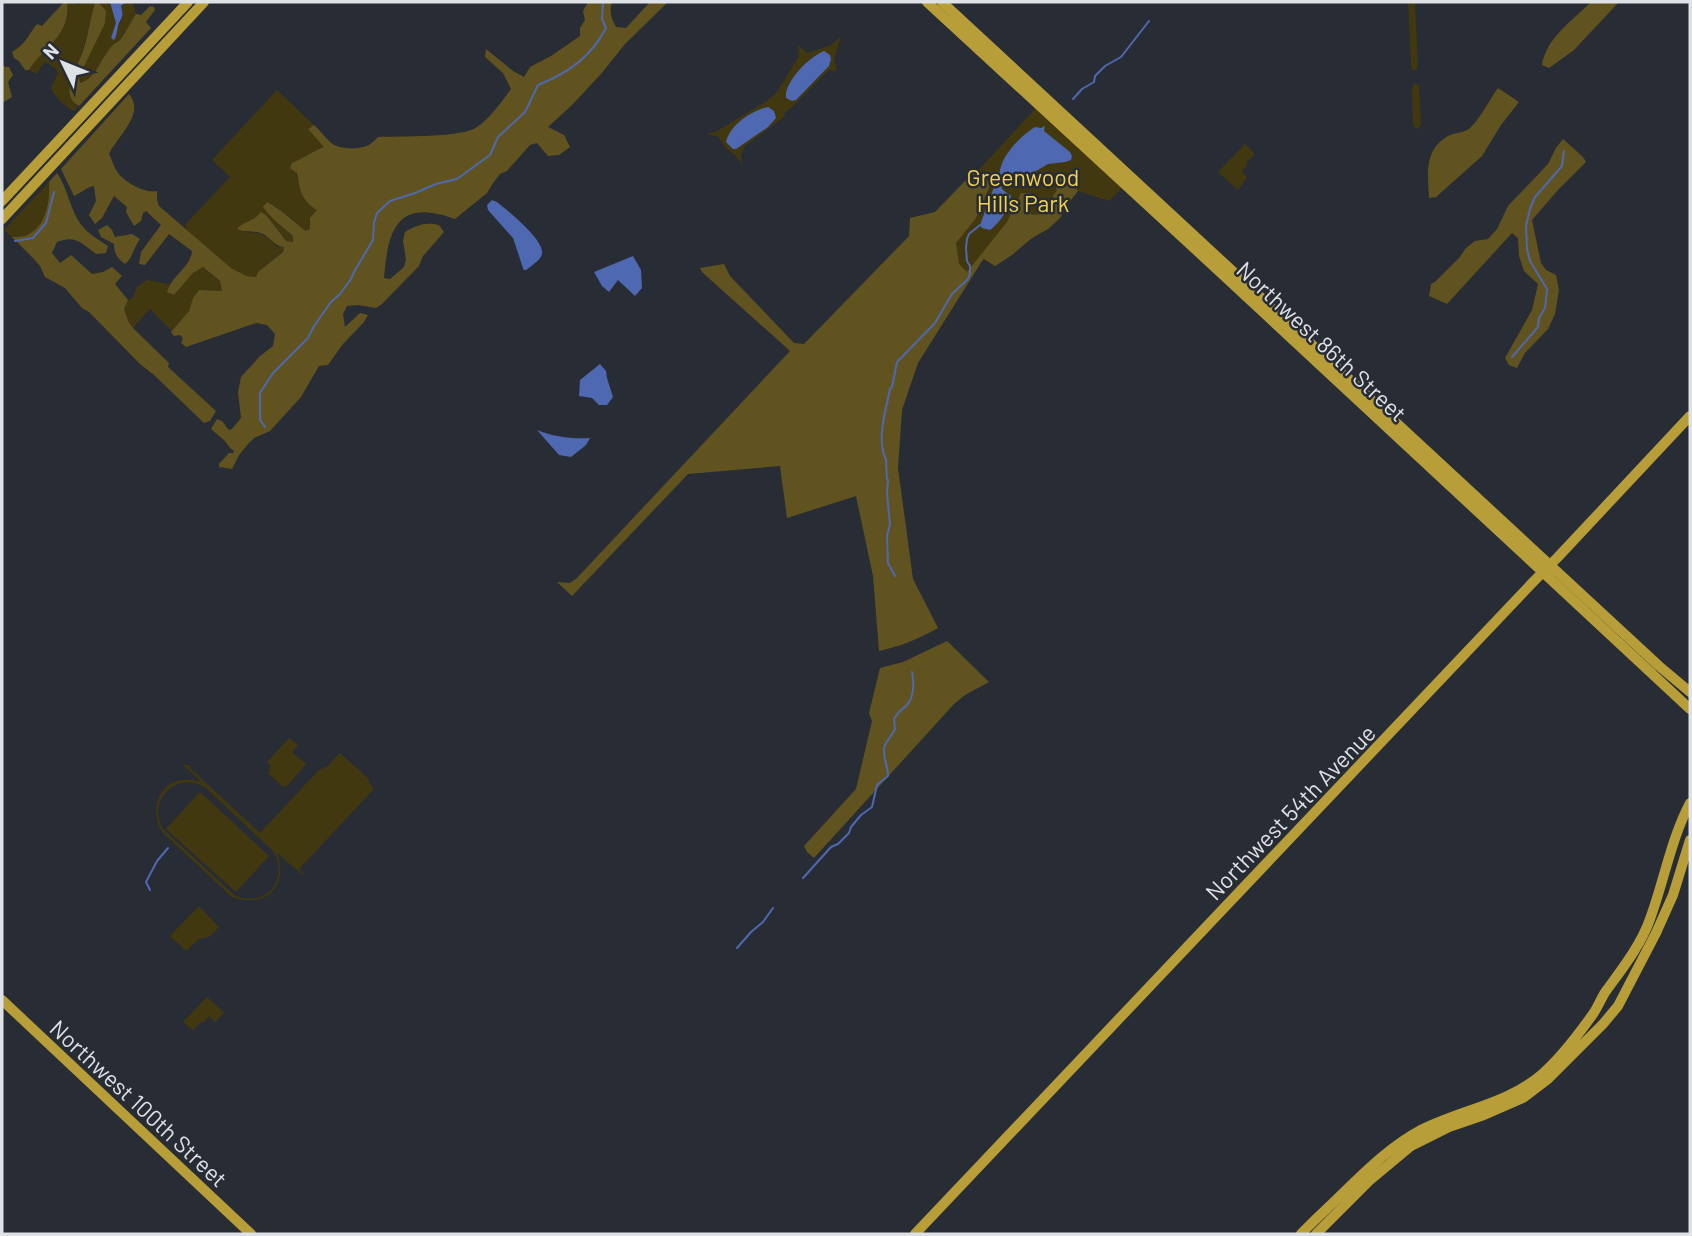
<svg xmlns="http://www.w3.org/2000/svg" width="1692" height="1236" font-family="Barlow,sans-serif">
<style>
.green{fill:#423810;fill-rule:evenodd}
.forest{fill:#615320}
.water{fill:#4e68b1}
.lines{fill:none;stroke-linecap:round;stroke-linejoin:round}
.stream{stroke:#4e68b1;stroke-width:2}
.secondary{stroke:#b89e39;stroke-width:10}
.labels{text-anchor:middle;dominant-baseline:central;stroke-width:5;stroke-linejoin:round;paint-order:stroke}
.park-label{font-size:23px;fill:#f4d251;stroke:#282c34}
.street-label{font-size:23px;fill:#dee1e6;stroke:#282c34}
</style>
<rect width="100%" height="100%" fill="#282c34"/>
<!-- green -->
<path class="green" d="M67,2H74L78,5L83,2H110L117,23L111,38L121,22L122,4L126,2H133L136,14C130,22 127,31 121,39C117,43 113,44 109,50C99,62 96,79 80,83L79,77L95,3L82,53L70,80L76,105L79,106L74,111C65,106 55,98 51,88L58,73L56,69L45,62L36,74L29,70C45,46 71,35 67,2Z
M1408,2H1415L1418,66L1416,70H1412L1411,66Z
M841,37L834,59L837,70L835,71L829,70L791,108L785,112L784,117L744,147L741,155L742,165L736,156L725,147L718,136L708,135V134L717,131L767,101L777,92L799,56L798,45L807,53L829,46ZM749,115L776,118L733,128Z
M1414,84H1417L1419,87L1421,124L1418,129L1415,128L1413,125L1412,88Z
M277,90L314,125L308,129L325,147C313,151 304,158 293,163C301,182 296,199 318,210L310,229L306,231L298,227L293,220L275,206C273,223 280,226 293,236V242L286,241L267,216L241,225L244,232C262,232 265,234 277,247H284L283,251L258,272L256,277C254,277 247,276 245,276C227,270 201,243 187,230L185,225L230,177L212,160Z
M1036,108L1122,188L1109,201L1078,191C1070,200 1066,212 1059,219C1051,228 1040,232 1031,239C1019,248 1008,258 995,266L983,259L968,282L925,228Z
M1245,144L1255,154L1247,162V165L1242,171L1247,177L1238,190L1218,172Z
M49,182C50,200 47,225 29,234C25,237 17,237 12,237L4,230Z
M203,267L220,282L223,291L199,290L193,298L189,311L172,331L150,309L133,328L129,323L124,309L128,300L132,299L137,287L147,280L169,284L167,292L174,295L193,273Z
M289,738L298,745L292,752L306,764L287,786L283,787L268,773L270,771L269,769L271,766L267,762Z
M340,753L369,779L368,781L374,789L299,869L304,874L303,875L277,853C289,887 266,909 232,897L163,833C149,813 157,782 184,780C190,779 196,781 202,782L182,764L191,766L190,768L260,833L319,770L328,766ZM186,782L199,784L206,788L273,851C291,880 264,911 233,894L163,829C151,808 162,786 186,782Z
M200,792L269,856L236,892L166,829Z
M199,906L219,927L209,937L199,939L186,951L170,936Z
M207,997L224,1013L215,1022L209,1016L203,1023L201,1022L193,1030L183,1022Z"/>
<!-- forest -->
<path class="forest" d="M64,2H67C71,35 45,46 29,70H25L19,61L14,58L12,52C25,45 29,34 37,24L42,26Z
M588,2H612C609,12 611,18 616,27L626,28L650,2H668L625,44L601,74L572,105L548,127L564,135L570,147L559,155L548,156L537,143L530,145L507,171L500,174L493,183L487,193L455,219C398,198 388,228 384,278L390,279L404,267L406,259L403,241L405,232C418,225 424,222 439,225L444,232L423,256L419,266L382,304L376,308L358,305L347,306L343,314L345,327L360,313L368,315L364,322L343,344L328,365L319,366L301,397L270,431L254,438L248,444L239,455L232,469L219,467V464L229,453H233L234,451L230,448L225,441L211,429L217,419L222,421L229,430L232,429L241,418L238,392L241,377L260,356L273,346L275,334L267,325L256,323L186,347L181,343L183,338L180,335L174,336L171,332L189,311L193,298L199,290L222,291L220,281L203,267L193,273L174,295L167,292C171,276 191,267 192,251L169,234L145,265L139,264L141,252L161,225L146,211L143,213L141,221L134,226L126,212L127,207L114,196L102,218L95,224L89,215L96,201L94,186C87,187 81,193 74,196L61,169L129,94C146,114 117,136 109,154C112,159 113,165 116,170C122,181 145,194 157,191V200L159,206L231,268L246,276L256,277L258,272L283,252L284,247C275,246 272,240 265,235C257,230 246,233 237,229C243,221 252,223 261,212L267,216L286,241L293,242V236C282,227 271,218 263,207L267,202C276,207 285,213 292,220C298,224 300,228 306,231L310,229V218L317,210C301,200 300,191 297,173L290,168L292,163C304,158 313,151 324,147L308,129L314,125C320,130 324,136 330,142C339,150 358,150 369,145C372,143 375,140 378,137C399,136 463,138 477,127C491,118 501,102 511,89L503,73L485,57L486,49L513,71L524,77L530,67L551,56L580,36V28L585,20L583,11Z
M1591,2H1619L1574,50L1549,68L1542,65C1546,38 1573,20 1591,2Z
M95,3H99L106,11L105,23L79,77L80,83C96,78 99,62 109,50C112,44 117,43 121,39C127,31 130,22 136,14L141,15L150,6L154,7L155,10L146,22L151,28L79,106C58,95 78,66 83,51C88,36 90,19 95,3Z
M2,64L5,67H9L13,75L8,82L12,97L2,103V110Z
M1498,88L1519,102L1501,125L1482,156L1436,197L1429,198C1428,175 1424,152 1445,138C1452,132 1463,134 1470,128C1479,120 1490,99 1498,88Z
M1563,139L1583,157L1586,162L1558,190L1532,220L1541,263L1546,270L1556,275L1559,290L1555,314L1548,329L1525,353L1517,368L1509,365L1505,358L1532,310L1538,284L1524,271L1519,256L1518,238L1512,233L1447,304L1429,296L1431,284L1435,282L1459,258L1466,248L1475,241L1488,239L1497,229L1508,206L1548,164L1556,148Z
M976,172L991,183L976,218L956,243L959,264L967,272L1007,222L1021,193H1031L1029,212L1032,215L1041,214L1045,201L1052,198L1057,190L1055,185L1056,179L1060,176C1067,178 1075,184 1078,191L1069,202L1060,218L1048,229L1032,238L1012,255L995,266L984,259L982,261L918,363L902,410L898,468L913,579L938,628C918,639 902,646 879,651L873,576L856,496L787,518L780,466L688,474L572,596L557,582L570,583L576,579L790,351L702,272L700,268L724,264L730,276L794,343L804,344L909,236L910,218L935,212L965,181Z
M57,173C67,187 69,205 78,220C85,232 96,238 108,246L106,253L96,254C81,243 76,235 57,242L52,253L60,263L71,255L92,274L103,272L112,267L122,276L115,284L128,300L124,309L129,323L135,330L169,363L168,367L216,411L210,421L204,423L154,375L140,364L89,312L82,308L65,288L45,277L40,266L33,258L12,237C17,237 25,237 29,234C47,225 50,200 49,182Z
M107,225L112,230L115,237L132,234L140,239C134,247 132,259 125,264C117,258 114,254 114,244L101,237L98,230Z
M947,641L989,682L965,695L954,704L814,858L807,852L804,846L856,789L872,721L869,713L880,668L903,662Z"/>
<!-- water -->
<path class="water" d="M110,2H126L121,6C124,17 122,16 118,26C117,31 117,35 114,40L111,38L116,23Z
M824,51L830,55L831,59L829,66L796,100L792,101L786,98C784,82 809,57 824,51Z
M768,107L774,111L776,118L768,127L736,149H733L726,142C730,125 751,111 768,107Z
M1045,126L1044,131L1070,152L1072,156L1071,160L1065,162L1048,164L1024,178L1001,182C993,163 1020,136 1035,127L1041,128Z
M1000,184L1003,190L1011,196C1009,208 1001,222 990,230L982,228L980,225L994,187Z
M492,200L497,202C507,210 545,240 542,254C541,260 531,266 526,270H524L523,268L513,238L488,210L487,205Z
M633,256L641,270L642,288L635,296L618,280L609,292L602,286L594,272Z
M600,364L606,371L607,378L613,397L607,405H599L592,398L579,396L580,380Z
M537,430C554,437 572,439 590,438L586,445L571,457L559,455Z"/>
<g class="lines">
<!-- stream -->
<path class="stream" d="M1073,99L1082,89L1094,82L1095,76L1105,66L1121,57L1149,21
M15,241L33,238L46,223L54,192
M1512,357L1538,327L1539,318L1545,308L1547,289L1530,261L1527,249L1526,226L1530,209L1535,197L1562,166L1564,151
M265,427L260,420V393L273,373L308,338L314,326L331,302L340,294L351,279L354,272L373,240L374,223L377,213L390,201L415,193L436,184L457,179L490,155L498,137L525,112L538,85C568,73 591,57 606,28L602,19L603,2
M895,576L888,563L887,536L890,524L887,494L888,480L887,479L886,460C876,438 886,411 890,389L892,387L897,362L935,323L952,294L968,279L970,274V266L967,261L966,248L967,239L969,234L980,225
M803,878L831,847L838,844L849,833L851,827L861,815L872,807L877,785L888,776C888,766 881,752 885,745C888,739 892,735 895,729L894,719C897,713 901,710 906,706C915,697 914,683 912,672
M150,890L146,882L157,861L168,848
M737,948L751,932L763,922L773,908"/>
<!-- secondary -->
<path class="secondary" d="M927,2L1221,273L1690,709
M942,2L1659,666L1690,692
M2,201L188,2
M2,219L204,2
M2,1000L251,1234
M915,1234L1534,581L1558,557L1690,416
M1301,1234C1314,1220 1329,1207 1343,1193C1367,1170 1391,1146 1421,1130C1460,1110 1507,1104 1541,1075C1561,1058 1578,1035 1593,1014C1598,1007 1601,998 1606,991C1622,969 1641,945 1650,919C1664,881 1671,839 1690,803
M1316,1234L1369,1181L1411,1146L1449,1127L1484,1115L1523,1098L1548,1079L1603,1024L1618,1006L1656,933L1673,895L1690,840"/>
</g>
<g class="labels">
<!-- park labels -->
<g class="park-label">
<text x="1023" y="177">Greenwood<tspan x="1023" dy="26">Hills Park</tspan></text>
</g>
<!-- street labels -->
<g class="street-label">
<text transform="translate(1322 341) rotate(43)">Northwest 86th Street</text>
<text transform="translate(1290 812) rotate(-46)">Northwest 54th Avenue</text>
<text transform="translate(139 1103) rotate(43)">Northwest 100th Street</text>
</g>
</g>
<!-- border -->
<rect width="1692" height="1236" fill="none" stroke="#dee1e6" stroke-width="7"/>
<!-- north arrow -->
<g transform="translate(63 63) rotate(313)" stroke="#282c34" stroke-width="5" paint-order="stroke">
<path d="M0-5L12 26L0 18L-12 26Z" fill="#dee1e6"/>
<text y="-10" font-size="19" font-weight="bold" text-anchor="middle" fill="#dee1e6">N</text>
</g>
</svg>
